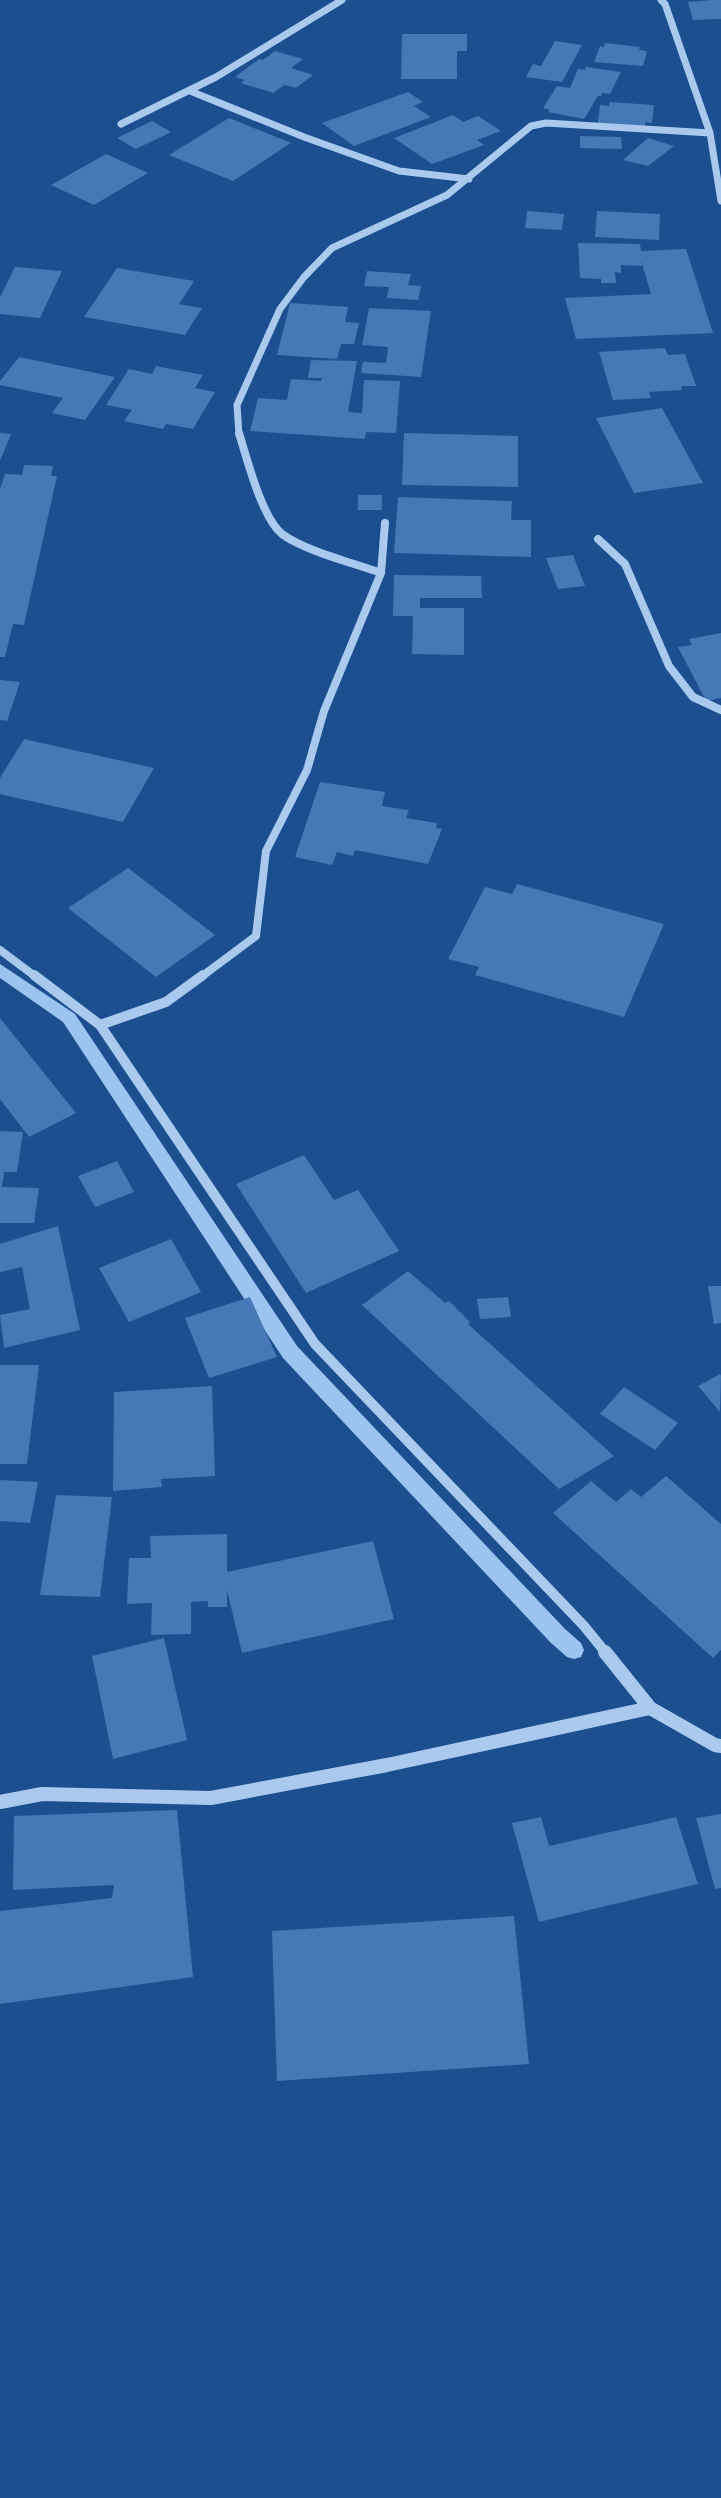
<svg xmlns="http://www.w3.org/2000/svg" width="721" height="2498" font-family="'Open Sans',sans-serif">
<style>
.lines{fill:none;stroke-linecap:round;stroke-linejoin:round}
.stream{fill:#9cc4f0;fill-rule:evenodd}
.building{fill:#4478b7}
.minor-far3{stroke:#a9c9ee;stroke-width:7}
.minor-far2{stroke:#a9c9ee;stroke-width:8}
.minor-far1{stroke:#a9c9ee;stroke-width:10}
.minor{stroke:#a9c9ee;stroke-width:14}
</style>
<rect width="100%" height="100%" fill="#1b4f8f"/>
<g class="lines">
<!-- stream -->
<path class="stream" d="M0,964L75,1014L297,1346L565,1629L581,1643L584,1650L581,1657L574,1659L567,1657L551,1643L283,1358L63,1022L0,978Z"/>
</g>
<!-- building -->
<path class="building" d="M712,0H721V19L693,20L688,2Z
M402,34H467V51H457V79H401Z
M555,41L582,45L562,82L526,77L533,64L541,66Z
M605,43L640,47L639,50L647,51L643,66L594,62L600,46L604,47Z
M275,51L303,59L291,68L313,75L296,88L284,85L273,93L241,83L245,80L235,77L259,59L263,60Z
M586,67L621,72L610,94L603,93L601,96H598L584,119L548,112L550,110L543,108L557,86L570,88L578,69L585,70Z
M408,92L423,102L414,106L431,117L354,146L322,123Z
M609,102L654,105L652,123L645,122V126L598,123L600,105L609,106Z
M453,115L463,122L478,116L501,131L477,140L484,145L432,164L394,138Z
M229,118L291,143L233,181L169,155Z
M152,121L171,132L136,149L117,138Z
M580,136L621,137L622,149L580,148Z
M648,138L674,146L648,166L623,160Z
M106,154L148,173L94,205L51,185Z
M527,211L564,214L562,230L525,228Z
M597,211L660,214L659,240L595,237Z
M578,243L640,244L641,251L686,249L713,333L576,339L565,298L651,294L641,260L642,266L621,265V273L615,272L616,283H601V279L580,278Z
M15,267L62,271L40,318L0,314V297Z
M117,268L194,281L179,304L202,308L185,335L84,317Z
M367,271L411,274L408,285L421,286L418,300L387,298L389,287L364,286Z
M290,303L348,307L345,322L359,323L354,344H341L337,359L277,355Z
M369,308L431,311L421,377L361,373L363,362L386,363L388,347L362,345Z
M665,348L668,355L685,354L696,386H681L682,390L649,392L651,398L613,400L599,352Z
M19,357L115,377L85,420L52,413L63,398L0,385V381Z
M311,360L357,361L348,412L362,413L364,380L400,381L396,433L366,432L365,439L250,431L258,398L287,400L291,379L321,381L322,378H308Z
M156,366L203,375L195,388L215,392L193,429L166,424L163,429L124,421L132,410L106,405L129,369L152,374Z
M662,408L703,483L634,493L596,418Z
M0,433L11,434L0,461Z
M404,433L518,436V487L402,485Z
M24,465L53,466L51,476H57L24,625L13,624L5,657H0V489L5,474L22,475Z
M358,495H382V510H358Z
M398,497L512,501L511,520H531V557L394,553Z
M573,555L585,586L558,589L546,558Z
M394,575L481,576L482,598H420V608H464V655L412,654L413,616H393Z
M721,633V698L706,701L678,647L692,645L689,639Z
M0,680L20,682L7,721L0,720Z
M24,739L154,768L123,822L0,794V778Z
M320,782L385,792L382,806L409,810L406,818L437,823L436,828L442,829L428,864L355,850L353,856L337,852L332,865L295,857Z
M128,868L215,935L156,977L68,908Z
M517,884L664,924L624,1017L475,975L479,967L448,959L485,887L512,894Z
M0,1018L76,1113L29,1137L0,1099Z
M0,1131L23,1132L17,1172H4L2,1187L39,1188L34,1223H0Z
M304,1155L334,1200L358,1190L399,1251L306,1293L236,1184Z
M117,1161L134,1192L95,1207L78,1176Z
M58,1226L80,1330L4,1348L0,1315L30,1309L22,1267L0,1272V1244Z
M171,1239L201,1292L129,1322L99,1268Z
M408,1271L445,1303L449,1301L470,1322L468,1324L614,1456L559,1489L362,1305Z
M708,1286H721V1323L714,1324Z
M250,1297L277,1357L209,1378L185,1318Z
M508,1297L511,1317L480,1319L477,1299Z
M0,1365H39L27,1464H0Z
M720,1374L721,1376L720,1412L698,1386Z
M212,1386L215,1476L161,1479L162,1487L113,1491L114,1392Z
M624,1387L678,1423L655,1450L600,1414Z
M666,1476L721,1524V1650L713,1658L553,1513L591,1481L616,1502L631,1489L641,1497Z
M0,1480L38,1482L30,1523L0,1521Z
M56,1495L112,1497L100,1597L40,1595Z
M227,1534V1572L373,1541L394,1619L242,1653L227,1590V1607H208V1601L191,1602V1634L151,1635L152,1603L127,1604L129,1558H151L150,1536Z
M164,1638L187,1740L113,1759L92,1656Z
M177,1810L193,1977L0,2004V1911L112,1898L114,1885L13,1890L14,1816Z
M721,1814V1888L715,1889L696,1818Z
M541,1817L549,1846L676,1817L698,1884L539,1922L512,1823Z
M514,1916L529,2064L277,2081L272,1931Z"/>
<g class="lines">
<!-- minor-far3 -->
<path class="minor-far3" d="M661,0L665,4L710,133L721,201
M190,91L304,137L399,171L469,179
M121,124L216,77L342,0
M239,435L237,405L280,309L304,277L332,248L447,195L531,126L546,123L710,133"/>
<!-- minor-far2 -->
<path class="minor-far2" d="M239,433C247,459 262,518 282,534C305,551 354,563 381,573
M598,539L625,564L669,666L693,697L721,710
M0,950L36,977
M201,977L256,936L266,851L307,770L324,711L381,573L385,523"/>
<!-- minor-far1 -->
<path class="minor-far1" d="M34,975L100,1025L315,1344L584,1626L606,1653
M100,1025L166,1002L203,975"/>
<!-- minor -->
<path class="minor" d="M605,1652L650,1708L715,1745L721,1746
M0,1802L42,1794L211,1798L387,1765L650,1708"/>
</g>
</svg>
